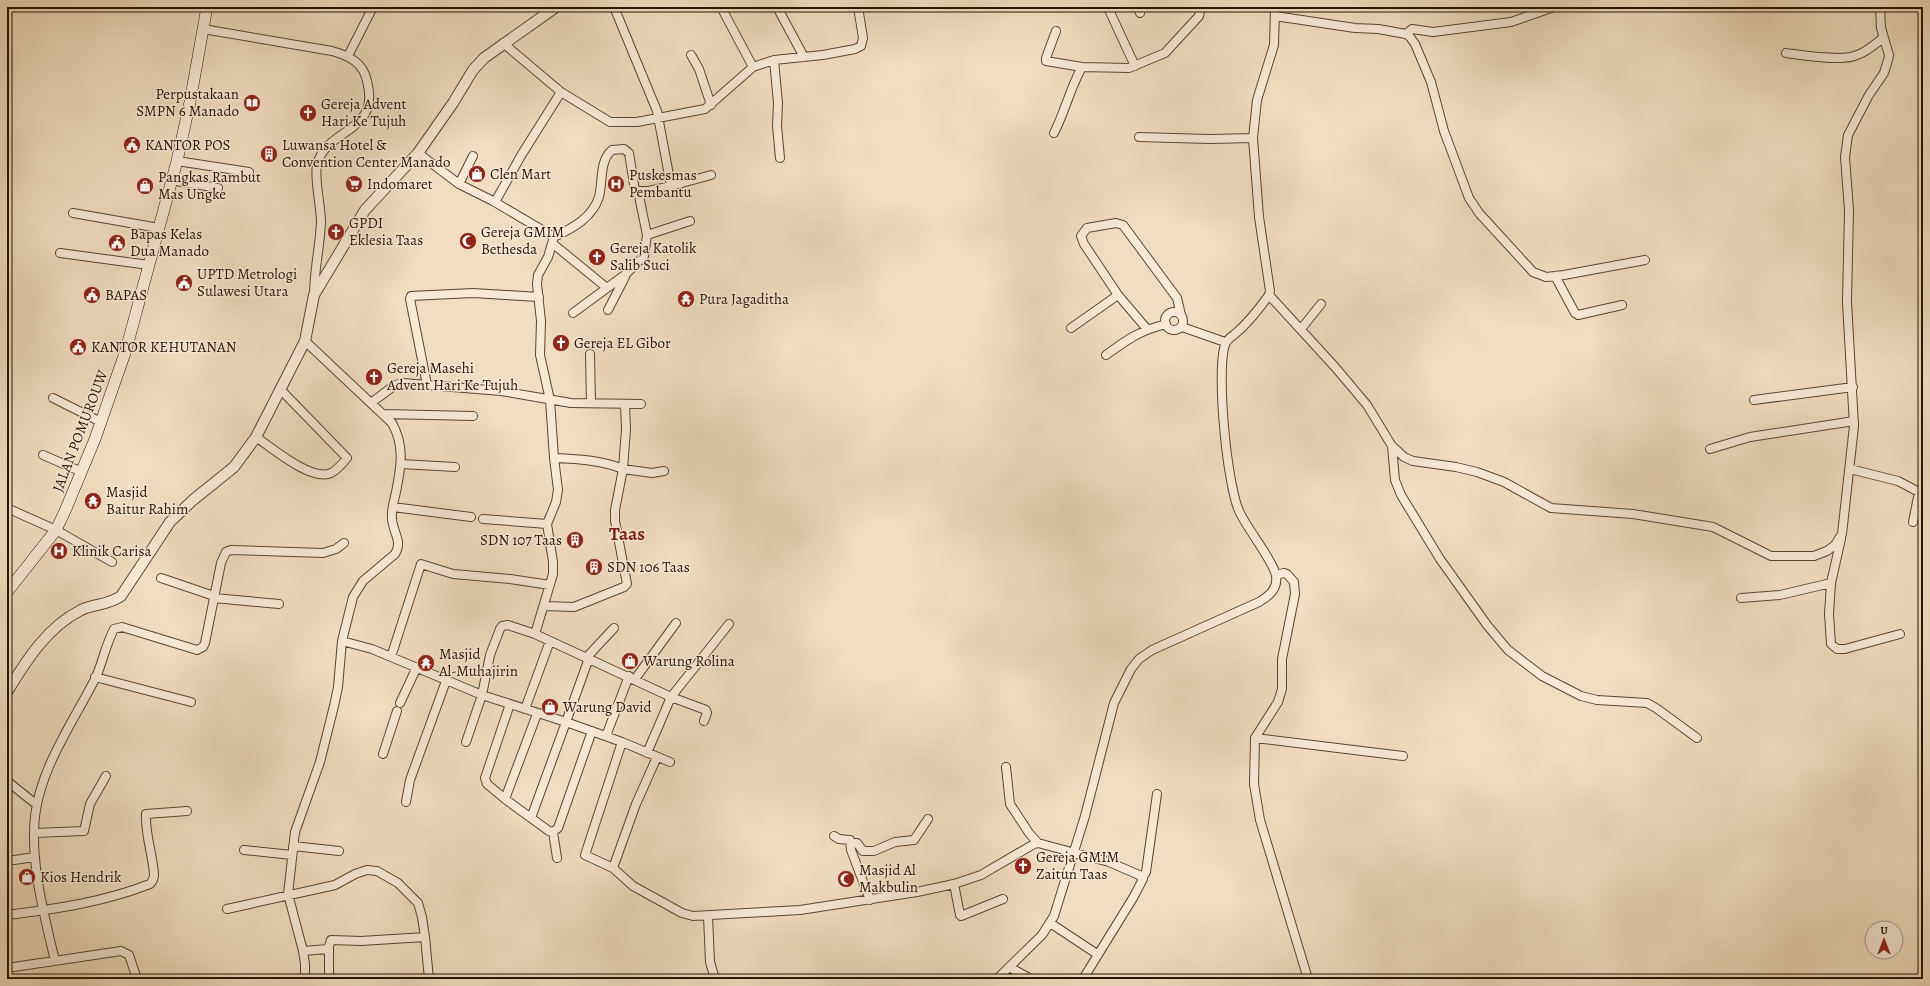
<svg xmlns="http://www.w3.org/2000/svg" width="1930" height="986" font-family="Alegreya,serif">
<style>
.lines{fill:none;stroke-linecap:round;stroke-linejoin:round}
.minor-casing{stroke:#584630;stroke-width:10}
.tertiary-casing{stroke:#584630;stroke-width:12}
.secondary-casing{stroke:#251300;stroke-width:12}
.minor{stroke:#f6e9d5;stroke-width:8}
.tertiary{stroke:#f6e9d5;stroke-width:10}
.secondary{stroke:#f6e9d5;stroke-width:11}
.labels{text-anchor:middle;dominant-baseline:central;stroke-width:3;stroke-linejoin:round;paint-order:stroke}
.poi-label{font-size:15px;fill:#251300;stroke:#f6e9d5;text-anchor:start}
.street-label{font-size:15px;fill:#251300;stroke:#f6e9d5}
.district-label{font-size:19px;font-weight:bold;fill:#7a1f14;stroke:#f6e9d5}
</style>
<rect width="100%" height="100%" fill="#f1ddbf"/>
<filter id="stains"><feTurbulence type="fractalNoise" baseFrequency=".005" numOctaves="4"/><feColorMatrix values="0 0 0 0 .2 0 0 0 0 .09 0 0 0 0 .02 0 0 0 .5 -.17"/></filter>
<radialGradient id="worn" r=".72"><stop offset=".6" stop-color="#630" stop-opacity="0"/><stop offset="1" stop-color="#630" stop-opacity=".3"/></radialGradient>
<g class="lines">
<defs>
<path id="minor" d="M721,7L753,67
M777,7L804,57
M1138,7L1140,13
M1109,10L1135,66
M1275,16L1355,28L1378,29L1406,34L1410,37L1415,44L1431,82L1444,131L1469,198L1479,213L1533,272L1546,277L1564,275L1645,260
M203,29L332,51C349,56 363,62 367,81C381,134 326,127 317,165C314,179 321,206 321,222C320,247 314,270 314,295
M1056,31L1046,58V61L1082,67L1129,68L1165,53L1199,16L1201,7
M1406,34L1412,29L1433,32L1511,22L1554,7
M1786,53C1802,55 1843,62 1857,55C1867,52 1875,44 1883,38
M691,55L699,69L711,105
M348,56L373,7
M774,60L778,103L777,126L780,158
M561,92L610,122H637L705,109L753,67L774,60L823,55L855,49L861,46L863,38L858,7
M1054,133C1065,112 1070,88 1082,67
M1139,137L1210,139L1253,138
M418,153L459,184L493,201L554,237L548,257L538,275L537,284L541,321L540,355L550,400L554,458L558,490L556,502L547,524L553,562V574L535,634L671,697L647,753
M177,161L249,172
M171,180L218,188
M459,184L473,156
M671,186L711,175
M638,191L647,235
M495,202L522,154L561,92L503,43
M73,213L159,228
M554,237C573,228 592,218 599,197C603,182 599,161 612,150L624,149L629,153L630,159L635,191H649L671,186L657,111L614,7
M552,243L607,288L626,274L644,256L647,235L690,221
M60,253L149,265
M1555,276L1575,313L1578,315L1622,305
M1269,295L1335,367L1367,405L1392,446L1395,480L1401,495L1440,559L1487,625L1508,650L1542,676L1581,696L1597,700L1647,703L1656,708L1697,738
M608,310L625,277
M1165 321a9 9 0 1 1 18 0a9 9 0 1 1-18 0Z
M573,313L607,288
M1182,327L1225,342
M1071,328L1118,295
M1147,329L1118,295L1084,244L1081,236L1087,228L1116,223L1123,225L1177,298L1181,315
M1301,329L1321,304
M590,354L591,403
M1106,355C1128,339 1139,331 1166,324
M427,385L410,299L411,296L473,293L539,297
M53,398L101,422
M1754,400L1853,387
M371,403L395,385L403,383L501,391L571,403L641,404
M625,404L626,429L623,469L652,473L664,471
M384,414L473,416
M256,437C272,448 312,482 331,473C337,470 343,463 347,458L281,390
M1392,446L1404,457L1413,461L1456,467L1477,472L1504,482L1551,508L1633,514L1713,527L1771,556H1814L1827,551L1835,545L1842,534L1854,426L1847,302L1849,210L1845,157L1848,135L1869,95L1884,73L1888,60L1889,55L1881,28L1880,7
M1710,449L1750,437L1854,421
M43,455L82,472
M401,464L455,467
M1850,469L1898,481L1919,492L1913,522
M393,507L471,517
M7,508L56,530L112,562
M483,519L547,524
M1841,539L1831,583L1829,614L1831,644L1837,649H1845L1900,634
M1276,575L1284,573L1287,574L1294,582L1295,594L1282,659V689L1278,702L1255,738L1254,784L1260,820L1308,979
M161,578L214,596
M214,598L279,604
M1741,598L1780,595L1831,583
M544,606L574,607L624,587L627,584L615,521V510L623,469C601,460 577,459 554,458
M342,641L372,649L482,695L566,722L531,818L505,799
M391,657L421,564L453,574L510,579L550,585
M587,657L614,628
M589,658L566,722L622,742L585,855L613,868L633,886L682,913L693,916L800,910L917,892L954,884L981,875L1034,844L1038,843L1109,862L1139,875L1143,879L1133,898L1083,979
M95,677L191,702
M635,679L676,623
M400,703L416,669
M510,704L485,778L487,784L505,799L537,714
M525,709L550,641
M704,721L707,713L706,710L671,697L729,624
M606,736L629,676
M1255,738L1403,756
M466,742L482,695L490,655L500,629L502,626L508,625L535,634
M622,742L670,762
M383,754L397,711
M1006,767L1010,804L1029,833L1038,843
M7,781L37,805
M406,802L410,780L446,681
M531,818L549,831L553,832L558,828L592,731
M553,832L557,858
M34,833L84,831L90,804L106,776
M834,836L839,839L850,840L851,850L870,900
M851,843H857L863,851H874L895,842L914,840L928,819
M293,846L339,851
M244,850L292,855
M7,861L35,857
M613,868L636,804L657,757
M1142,878L1146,872L1157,794
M954,884L960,915L961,916L1003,899
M227,909L335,885L355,874L367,870L377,871L398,883L418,903L422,917L425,937
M7,915C56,909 104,902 150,884C153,881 154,879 154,875C153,855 145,835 146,814L187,811
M708,916L710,962L715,979
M1050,923L1097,954
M329,948V979
M303,951L328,949L331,940L361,941L425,937L429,979
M55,961C44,914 30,864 35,816C41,766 74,721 96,677C103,661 106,644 114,629L122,627L197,650L203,647L205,643L221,563L226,552L231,550L323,553L336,549L344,543
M1009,967L1031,979
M7,968L121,951L129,955L137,979
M305,979V964L303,951L288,894L295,832L320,762L334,706L338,687L342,641L353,597L363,581L395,554C403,541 393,533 392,519C391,510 394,501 396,492C401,467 405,446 392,423L305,341
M997,979L1042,935L1054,916L1085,816L1114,703L1131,669L1139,659L1152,650L1259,602C1269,596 1278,589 1276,576C1275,564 1247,528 1240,513C1227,488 1216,371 1225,345C1226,340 1231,337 1235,334C1248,323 1259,309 1269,295L1270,291L1259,217L1253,138L1257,100L1274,45L1275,7"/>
<path id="tertiary" d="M7,692C26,661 47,627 81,610C94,604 109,605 121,596L170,522L193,500L234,467L256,437L305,341L314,295L365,210L418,153L453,103L473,70L484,58L556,7"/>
<path id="secondary" d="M7,592L56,530L65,511L95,439L126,350L177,161L190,102L207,7"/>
</defs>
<!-- minor casing -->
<use href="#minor" class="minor-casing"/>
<!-- tertiary casing -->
<use href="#tertiary" class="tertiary-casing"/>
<!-- secondary casing -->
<use href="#secondary" class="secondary-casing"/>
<!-- minor -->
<use href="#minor" class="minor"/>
<!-- tertiary -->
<use href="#tertiary" class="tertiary"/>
<!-- secondary -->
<use href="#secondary" class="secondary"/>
</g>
<!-- icons -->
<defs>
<symbol id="library-disc" viewBox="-11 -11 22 22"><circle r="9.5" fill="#8f2418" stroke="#f6e9d5"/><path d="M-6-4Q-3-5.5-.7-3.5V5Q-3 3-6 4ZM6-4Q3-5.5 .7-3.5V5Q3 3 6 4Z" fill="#fff"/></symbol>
<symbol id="church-disc" viewBox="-11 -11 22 22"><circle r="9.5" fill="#8f2418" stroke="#f6e9d5"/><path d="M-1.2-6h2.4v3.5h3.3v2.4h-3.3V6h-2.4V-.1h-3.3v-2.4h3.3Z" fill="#fff"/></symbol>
<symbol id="civic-disc" viewBox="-11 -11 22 22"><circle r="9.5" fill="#8f2418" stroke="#f6e9d5"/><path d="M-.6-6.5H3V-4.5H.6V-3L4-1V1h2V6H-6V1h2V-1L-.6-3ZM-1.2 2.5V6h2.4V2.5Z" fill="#fff"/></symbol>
<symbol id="building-disc" viewBox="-11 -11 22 22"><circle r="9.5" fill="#8f2418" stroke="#f6e9d5"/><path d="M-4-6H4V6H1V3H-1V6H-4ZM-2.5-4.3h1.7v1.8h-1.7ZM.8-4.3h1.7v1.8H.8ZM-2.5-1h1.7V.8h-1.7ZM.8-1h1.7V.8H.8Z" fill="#fff"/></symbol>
<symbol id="shop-disc" viewBox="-11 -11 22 22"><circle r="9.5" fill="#8f2418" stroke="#f6e9d5"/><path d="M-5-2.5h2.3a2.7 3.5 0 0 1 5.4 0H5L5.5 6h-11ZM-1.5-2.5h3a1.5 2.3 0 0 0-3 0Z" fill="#fff"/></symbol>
<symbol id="supermarket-disc" viewBox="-11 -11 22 22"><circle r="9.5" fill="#8f2418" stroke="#f6e9d5"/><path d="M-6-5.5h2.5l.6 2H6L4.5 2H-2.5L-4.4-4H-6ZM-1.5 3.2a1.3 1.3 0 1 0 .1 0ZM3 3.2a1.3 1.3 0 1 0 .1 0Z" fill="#fff"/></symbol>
<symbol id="hospital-disc" viewBox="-11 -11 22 22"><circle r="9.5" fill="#8f2418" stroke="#f6e9d5"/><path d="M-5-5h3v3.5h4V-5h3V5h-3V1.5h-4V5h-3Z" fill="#fff"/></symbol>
<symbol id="mosque-disc" viewBox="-11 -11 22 22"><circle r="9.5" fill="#8f2418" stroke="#f6e9d5"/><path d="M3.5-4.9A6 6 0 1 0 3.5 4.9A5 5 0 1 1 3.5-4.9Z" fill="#fff"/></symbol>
<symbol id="temple-disc" viewBox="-11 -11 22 22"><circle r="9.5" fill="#8f2418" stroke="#f6e9d5"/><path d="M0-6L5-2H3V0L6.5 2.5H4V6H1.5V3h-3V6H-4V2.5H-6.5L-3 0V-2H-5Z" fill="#fff"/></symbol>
</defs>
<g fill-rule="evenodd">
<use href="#library-disc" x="242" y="93" width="20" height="20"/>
<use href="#church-disc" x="298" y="103" width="20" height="20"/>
<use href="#civic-disc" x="122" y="135" width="20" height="20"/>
<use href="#building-disc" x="259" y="144" width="20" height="20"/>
<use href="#shop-disc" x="467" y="164" width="20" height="20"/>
<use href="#supermarket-disc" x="344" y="174" width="20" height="20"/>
<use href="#hospital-disc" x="606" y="174" width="20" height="20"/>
<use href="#shop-disc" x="135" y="176" width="20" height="20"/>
<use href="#church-disc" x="326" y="222" width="20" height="20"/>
<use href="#mosque-disc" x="458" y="231" width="20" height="20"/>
<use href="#civic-disc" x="107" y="233" width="20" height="20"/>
<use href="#church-disc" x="587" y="247" width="20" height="20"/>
<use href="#civic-disc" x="174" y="273" width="20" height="20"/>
<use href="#civic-disc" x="82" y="285" width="20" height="20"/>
<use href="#temple-disc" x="676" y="289" width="20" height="20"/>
<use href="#church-disc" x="551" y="333" width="20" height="20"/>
<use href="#civic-disc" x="68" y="337" width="20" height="20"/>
<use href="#church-disc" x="364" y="367" width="20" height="20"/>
<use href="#temple-disc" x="83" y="491" width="20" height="20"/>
<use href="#building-disc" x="565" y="530" width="20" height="20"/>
<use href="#hospital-disc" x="49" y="541" width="20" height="20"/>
<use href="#building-disc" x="584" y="557" width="20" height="20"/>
<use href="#shop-disc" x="620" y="651" width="20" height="20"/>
<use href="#temple-disc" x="416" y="653" width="20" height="20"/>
<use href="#shop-disc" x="540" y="697" width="20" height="20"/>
<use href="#church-disc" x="1013" y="856" width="20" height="20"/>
<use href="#shop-disc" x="17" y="867" width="20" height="20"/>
<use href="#mosque-disc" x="836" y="869" width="20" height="20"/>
</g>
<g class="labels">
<!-- poi labels -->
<g class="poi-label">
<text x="239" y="94" text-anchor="end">Perpustakaan<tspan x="239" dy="17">SMPN 6 Manado</tspan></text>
<text x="321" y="104">Gereja Advent<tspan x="321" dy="17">Hari Ke Tujuh</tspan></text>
<text x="145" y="145">KANTOR POS</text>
<text x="282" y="145">Luwansa Hotel &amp;<tspan x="282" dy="17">Convention Center Manado</tspan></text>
<text x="490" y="174">Clen Mart</text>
<text x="629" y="175">Puskesmas<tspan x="629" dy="17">Pembantu</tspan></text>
<text x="158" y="177">Pangkas Rambut<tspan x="158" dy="17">Mas Ungke</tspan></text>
<text x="367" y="184">Indomaret</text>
<text x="349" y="223">GPDI<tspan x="349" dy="17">Eklesia Taas</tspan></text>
<text x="481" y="232">Gereja GMIM<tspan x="481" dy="17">Bethesda</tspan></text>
<text x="130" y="234">Bapas Kelas<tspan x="130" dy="17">Dua Manado</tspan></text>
<text x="610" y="248">Gereja Katolik<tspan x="610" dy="17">Salib Suci</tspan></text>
<text x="197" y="274">UPTD Metrologi<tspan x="197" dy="17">Sulawesi Utara</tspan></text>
<text x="105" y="295">BAPAS</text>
<text x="699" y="299">Pura Jagaditha</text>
<text x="574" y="343">Gereja EL Gibor</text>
<text x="91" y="347">KANTOR KEHUTANAN</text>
<text x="387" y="368">Gereja Masehi<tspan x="387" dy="17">Advent Hari Ke Tujuh</tspan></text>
<text x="106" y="492">Masjid<tspan x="106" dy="17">Baitur Rahim</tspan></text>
<text x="562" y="540" text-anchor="end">SDN 107 Taas</text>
<text x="72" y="551">Klinik Carisa</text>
<text x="607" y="567">SDN 106 Taas</text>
<text x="439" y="654">Masjid<tspan x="439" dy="17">Al-Muhajirin</tspan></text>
<text x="643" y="661">Warung Rolina</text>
<text x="563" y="707">Warung David</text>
<text x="1036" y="857">Gereja GMIM<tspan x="1036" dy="17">Zaitun Taas</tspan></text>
<text x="859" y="870">Masjid Al<tspan x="859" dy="17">Makbulin</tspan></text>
<text x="40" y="877">Kios Hendrik</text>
</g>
<!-- street labels -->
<g class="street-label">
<text transform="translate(80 431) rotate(-69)">JALAN POMUROUW</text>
</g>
<!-- district labels -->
<g class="district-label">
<text x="627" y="534">Taas</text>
</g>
</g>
<!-- margin -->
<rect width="1930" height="986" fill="none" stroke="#f1ddbf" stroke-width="24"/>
<rect x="8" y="8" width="1914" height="970" fill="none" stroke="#251300" stroke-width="2"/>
<rect x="12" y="12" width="1906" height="962" fill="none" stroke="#251300"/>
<!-- north arrow -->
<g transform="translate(1884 940)"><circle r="19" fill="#f6e9d5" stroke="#a29380"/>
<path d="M0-3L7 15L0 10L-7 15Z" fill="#8f2418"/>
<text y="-6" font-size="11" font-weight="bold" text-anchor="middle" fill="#251300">U</text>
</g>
<rect width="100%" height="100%" filter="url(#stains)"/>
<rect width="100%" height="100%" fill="url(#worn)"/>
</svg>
